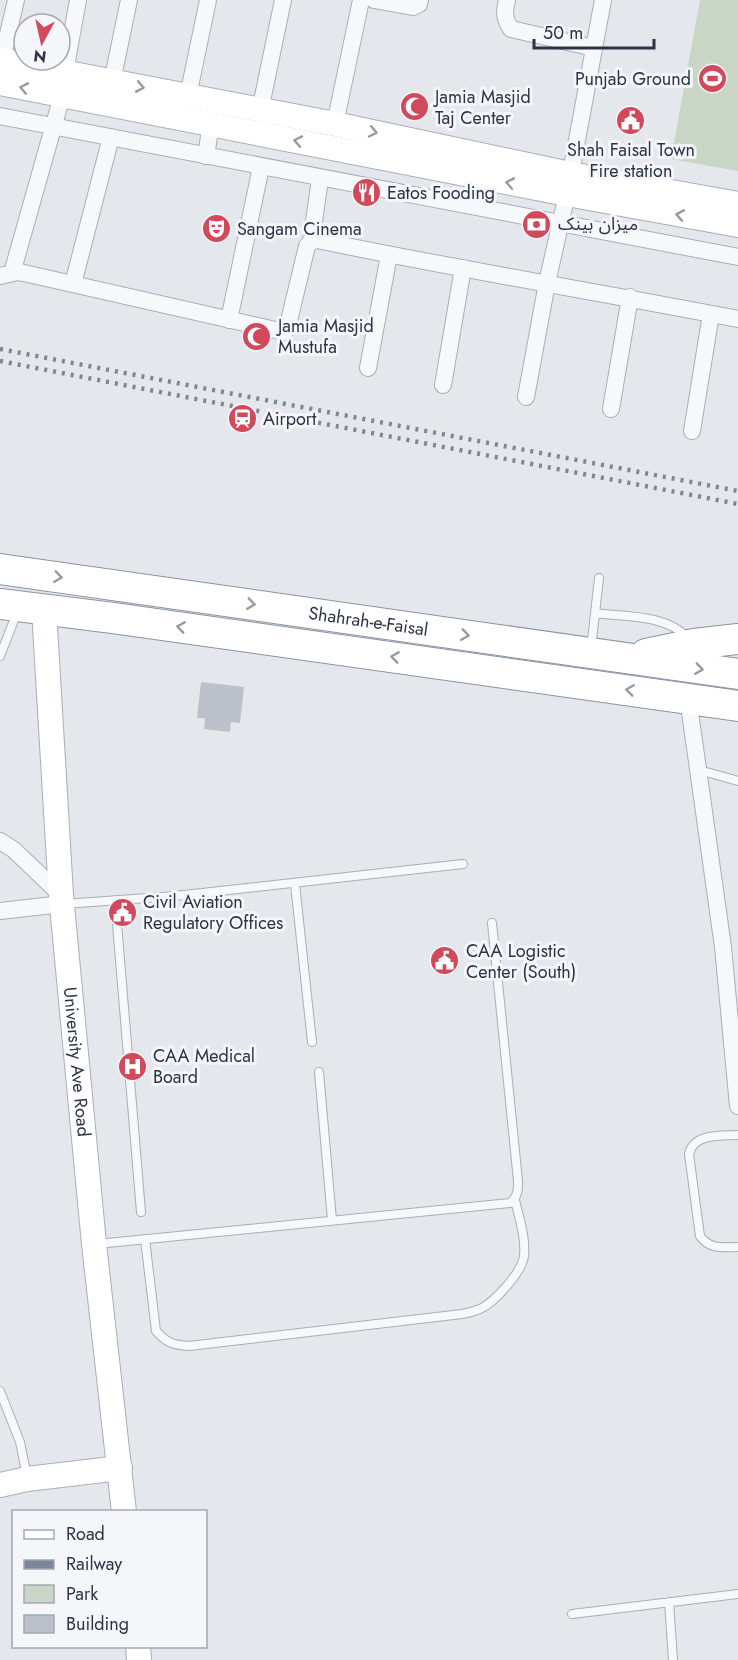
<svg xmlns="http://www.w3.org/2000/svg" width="738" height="1660" font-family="Jost,'Noto Sans Arabic',sans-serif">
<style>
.green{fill:#c9d6c5}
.building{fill:#bbc0ca}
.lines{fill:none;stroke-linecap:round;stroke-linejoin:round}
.lane-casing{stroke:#a9aeb7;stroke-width:10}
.street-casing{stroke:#a9aeb7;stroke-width:18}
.secondary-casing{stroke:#a9aeb7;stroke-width:26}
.highway-casing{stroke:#8b94a3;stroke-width:32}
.lane{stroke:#f7f8fa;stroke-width:8}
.street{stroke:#f7f8fa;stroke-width:16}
.secondary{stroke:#fff;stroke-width:24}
.highway{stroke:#fff;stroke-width:30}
.rail{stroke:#7d8696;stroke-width:4.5;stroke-dasharray:3 6;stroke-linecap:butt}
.oneway{stroke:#959aa2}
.labels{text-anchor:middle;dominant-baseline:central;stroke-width:6;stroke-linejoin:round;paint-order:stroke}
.poi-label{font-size:18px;fill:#2b3445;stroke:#f4f6f9;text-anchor:start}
.street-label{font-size:18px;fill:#2b3445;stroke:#f4f6f9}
</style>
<rect width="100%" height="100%" fill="#e4e7ec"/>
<!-- green -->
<path class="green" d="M700,0H738V171L671,159Z"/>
<!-- building -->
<path class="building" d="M201,682L244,687L240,723L231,722L230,732L204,729L205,718H197Z"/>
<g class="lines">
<defs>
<path id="lane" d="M595,613C626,617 665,614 688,638
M591,649L599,578
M0,656L18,610
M699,770L738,781
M295,884L312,1042
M115,900L141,1212
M64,904L175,896L463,864
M319,1072L332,1220
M738,1135C721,1136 694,1133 689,1154L700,1236C710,1250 723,1247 738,1247
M145,1239L156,1331C167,1343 173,1345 189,1346L462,1314C468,1313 475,1311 480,1309C495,1302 522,1272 524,1256C526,1237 519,1218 515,1200
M97,1244L510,1203C518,1197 518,1190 518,1181L492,923
M0,1391L20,1442L27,1476
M669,1602L673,1660
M572,1614L738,1594"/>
<path id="street" d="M374,0L413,7L419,4L420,0
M507,0C504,11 504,19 511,29L594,48
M2,60L16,0
M65,72L78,0
M112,82L129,0
M188,96L208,0
M260,111L283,0
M0,116L738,257
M335,124L361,0
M206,156L211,124
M311,242L317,240C457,269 598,292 738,319
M12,273L62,96
M0,276L18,272L24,273L284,332L287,329L307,246L311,242L320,179
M73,284L111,137
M229,320L261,167
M368,368L389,255
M443,385L463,268
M526,397L547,283L567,194L603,0
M611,409L630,297
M692,431L711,314
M688,698L723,947L738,1106
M0,841L14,850L61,895
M0,911L62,904"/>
<g id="secondary">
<path d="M0,60L335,124L570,174L738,204"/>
<path d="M0,83L567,194L738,225"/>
<path id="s1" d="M44,610L61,895L94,1244L124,1512"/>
<path d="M0,1485L27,1479L120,1468"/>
<path d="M138,1646L139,1660"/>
</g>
<g id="highway">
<path id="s2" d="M0,569L738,674"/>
<path d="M0,604L113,618L738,706"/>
<path d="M646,654L694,644L738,639"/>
</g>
</defs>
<!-- lane casing -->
<use href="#lane" class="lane-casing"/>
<!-- street casing -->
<use href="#street" class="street-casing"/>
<!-- secondary casing -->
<use href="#secondary" class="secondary-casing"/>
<!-- highway casing -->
<use href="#highway" class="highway-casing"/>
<!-- lane -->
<use href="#lane" class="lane"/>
<!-- street -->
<use href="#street" class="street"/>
<!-- secondary -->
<use href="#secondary" class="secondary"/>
<!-- highway -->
<use href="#highway" class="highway"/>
<!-- rail -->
<path class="rail" d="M0,349L738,491
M0,361L738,504"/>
</g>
<!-- one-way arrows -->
<defs><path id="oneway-chevron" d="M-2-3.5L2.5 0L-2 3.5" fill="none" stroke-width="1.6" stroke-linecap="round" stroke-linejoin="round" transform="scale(1.5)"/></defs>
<g class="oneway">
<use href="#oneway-chevron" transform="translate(140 87) rotate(11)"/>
<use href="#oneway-chevron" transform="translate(24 88) rotate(-169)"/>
<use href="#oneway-chevron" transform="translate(373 132) rotate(12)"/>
<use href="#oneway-chevron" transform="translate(298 141) rotate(-169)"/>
<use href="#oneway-chevron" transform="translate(510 183) rotate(-169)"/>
<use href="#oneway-chevron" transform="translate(680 215) rotate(-170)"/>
<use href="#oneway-chevron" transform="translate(58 577) rotate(8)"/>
<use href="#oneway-chevron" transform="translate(251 604) rotate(8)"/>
<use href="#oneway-chevron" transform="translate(181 627) rotate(-172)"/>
<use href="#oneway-chevron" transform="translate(465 635) rotate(8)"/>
<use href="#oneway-chevron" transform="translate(395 657) rotate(-172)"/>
<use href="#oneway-chevron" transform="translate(699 669) rotate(8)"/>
<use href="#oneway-chevron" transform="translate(630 690) rotate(-172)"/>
</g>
<!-- icons -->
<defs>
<symbol id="stadium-disc" viewBox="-11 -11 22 22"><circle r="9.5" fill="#d1495b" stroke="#f4f6f9"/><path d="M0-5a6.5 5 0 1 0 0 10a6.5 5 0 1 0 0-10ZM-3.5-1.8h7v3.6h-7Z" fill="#fff"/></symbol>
<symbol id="mosque-disc" viewBox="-11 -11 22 22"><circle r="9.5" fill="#d1495b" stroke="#f4f6f9"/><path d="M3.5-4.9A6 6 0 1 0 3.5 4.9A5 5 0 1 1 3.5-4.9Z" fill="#fff"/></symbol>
<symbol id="civic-disc" viewBox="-11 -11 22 22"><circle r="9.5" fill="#d1495b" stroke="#f4f6f9"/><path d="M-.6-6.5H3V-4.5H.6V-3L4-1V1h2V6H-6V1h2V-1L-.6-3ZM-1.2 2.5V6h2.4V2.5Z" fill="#fff"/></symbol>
<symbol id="restaurant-disc" viewBox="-11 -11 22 22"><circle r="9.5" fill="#d1495b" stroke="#f4f6f9"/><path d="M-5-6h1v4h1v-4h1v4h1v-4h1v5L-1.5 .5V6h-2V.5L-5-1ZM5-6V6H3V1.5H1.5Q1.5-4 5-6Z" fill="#fff"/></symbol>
<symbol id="bank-disc" viewBox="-11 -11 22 22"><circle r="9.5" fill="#d1495b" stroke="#f4f6f9"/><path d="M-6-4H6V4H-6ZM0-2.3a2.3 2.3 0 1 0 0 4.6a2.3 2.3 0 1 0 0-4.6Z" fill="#fff"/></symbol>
<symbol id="theatre-disc" viewBox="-11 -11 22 22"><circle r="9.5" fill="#d1495b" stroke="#f4f6f9"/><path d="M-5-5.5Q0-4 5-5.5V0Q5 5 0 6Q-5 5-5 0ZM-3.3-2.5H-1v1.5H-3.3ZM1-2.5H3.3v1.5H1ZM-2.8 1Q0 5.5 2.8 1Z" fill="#fff"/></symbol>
<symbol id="station-disc" viewBox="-11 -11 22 22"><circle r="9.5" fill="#d1495b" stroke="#f4f6f9"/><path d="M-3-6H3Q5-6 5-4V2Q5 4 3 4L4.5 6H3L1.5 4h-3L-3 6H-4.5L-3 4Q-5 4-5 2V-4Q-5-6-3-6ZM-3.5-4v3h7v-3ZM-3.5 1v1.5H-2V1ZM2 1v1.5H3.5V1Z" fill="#fff"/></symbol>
<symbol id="hospital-disc" viewBox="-11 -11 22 22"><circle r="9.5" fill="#d1495b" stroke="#f4f6f9"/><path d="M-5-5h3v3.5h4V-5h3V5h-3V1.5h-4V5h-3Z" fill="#fff"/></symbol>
</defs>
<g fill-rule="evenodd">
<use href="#stadium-disc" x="696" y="62" width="33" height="33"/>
<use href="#mosque-disc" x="398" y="90" width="33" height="33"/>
<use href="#civic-disc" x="614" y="104" width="33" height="33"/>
<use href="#restaurant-disc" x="350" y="176" width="33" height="33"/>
<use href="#bank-disc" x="520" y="208" width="33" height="33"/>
<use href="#theatre-disc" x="200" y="212" width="33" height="33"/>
<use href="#mosque-disc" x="240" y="320" width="33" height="33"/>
<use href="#station-disc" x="226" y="402" width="33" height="33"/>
<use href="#civic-disc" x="106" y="896" width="33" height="33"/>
<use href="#civic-disc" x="428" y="944" width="33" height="33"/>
<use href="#hospital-disc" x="116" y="1050" width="33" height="33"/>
</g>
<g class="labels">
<!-- poi labels -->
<g class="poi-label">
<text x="691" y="79" text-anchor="end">Punjab Ground</text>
<text x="435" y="97">Jamia Masjid<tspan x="435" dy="21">Taj Center</tspan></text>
<text x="631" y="150" text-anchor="middle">Shah Faisal Town<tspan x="631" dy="21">Fire station</tspan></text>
<text x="387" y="193">Eatos Fooding</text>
<text x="558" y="224">میزان بینک</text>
<text x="237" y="229">Sangam Cinema</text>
<text x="278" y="326">Jamia Masjid<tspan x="278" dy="21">Mustufa</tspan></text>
<text x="263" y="419">Airport</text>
<text x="143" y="902">Civil Aviation<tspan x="143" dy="21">Regulatory Offices</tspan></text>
<text x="466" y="951">CAA Logistic<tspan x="466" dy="21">Center (South)</tspan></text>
<text x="153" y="1056">CAA Medical<tspan x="153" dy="21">Board</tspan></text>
</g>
<!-- street labels -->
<g class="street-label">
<text stroke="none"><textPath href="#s2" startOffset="372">Shahrah-e-Faisal</textPath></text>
<text stroke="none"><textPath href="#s1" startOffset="453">University Ave Road</textPath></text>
</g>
</g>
<!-- legend -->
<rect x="12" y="1510" width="195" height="138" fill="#f4f6f9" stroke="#a4a8b1" stroke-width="1.5"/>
<rect x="24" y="1530" width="30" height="9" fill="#ffffff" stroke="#a4a8b1" stroke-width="1.5"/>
<text x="66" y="1540" font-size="18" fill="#2b3445">Road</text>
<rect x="24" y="1560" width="30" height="9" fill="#7d8696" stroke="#a4a8b1" stroke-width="1.5"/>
<text x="66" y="1570" font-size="18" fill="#2b3445">Railway</text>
<rect x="24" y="1585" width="30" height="18" fill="#c9d6c5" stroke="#a4a8b1" stroke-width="1.5"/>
<text x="66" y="1600" font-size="18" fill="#2b3445">Park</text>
<rect x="24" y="1615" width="30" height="18" fill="#bbc0ca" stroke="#a4a8b1" stroke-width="1.5"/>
<text x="66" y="1630" font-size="18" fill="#2b3445">Building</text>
<!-- north arrow -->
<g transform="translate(42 42) rotate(188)"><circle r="28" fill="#f4f6f9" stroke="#a4a8b1" stroke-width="1.5"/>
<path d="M0-4.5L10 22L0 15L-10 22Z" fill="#d1495b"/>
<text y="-9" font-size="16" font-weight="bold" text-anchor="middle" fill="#2b3445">N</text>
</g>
<!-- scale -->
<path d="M534 39v9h120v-9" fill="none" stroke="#2b3445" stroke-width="3"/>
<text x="543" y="39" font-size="18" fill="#2b3445" stroke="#f4f6f9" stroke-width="4.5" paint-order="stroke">50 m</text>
</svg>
